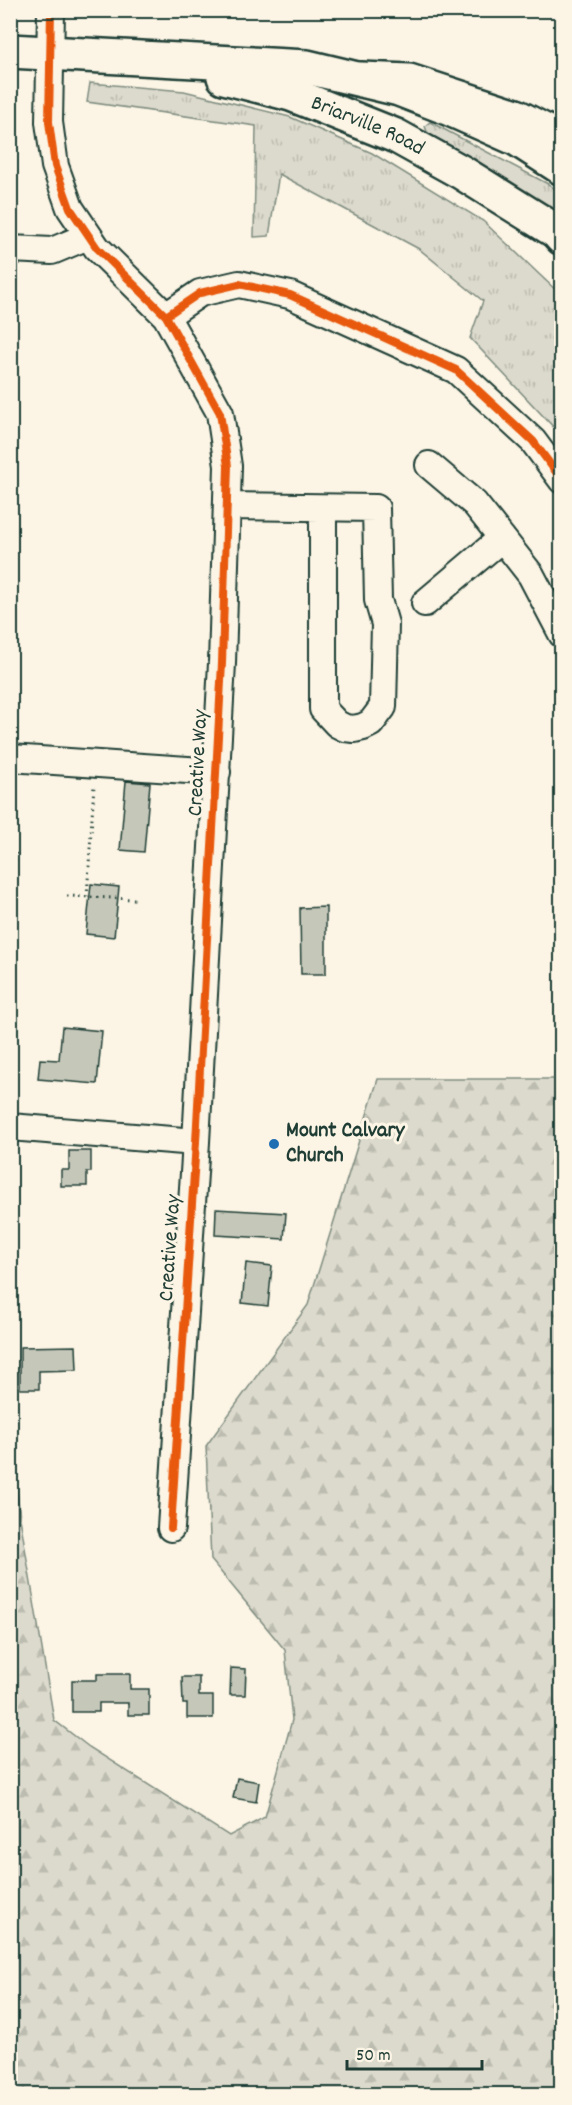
<svg xmlns="http://www.w3.org/2000/svg" width="572" height="2105" font-family="Dekko,sans-serif">
<style>
.grass{fill:url(#grass-tufts);stroke:#7e8c80;stroke-width:1.5}
.forest{fill:url(#forest-firs);stroke:#7e8c80;stroke-width:1.5}
.building{fill:#c5c7b9;stroke:#1f3d34;stroke-width:1.5}
.lines{fill:none;stroke-linecap:round;stroke-linejoin:round}
.minor-casing{stroke:#1f3d34;stroke-width:30}
.major-casing{stroke:#1f3d34;stroke-width:38}
.highway-casing{stroke:#1f3d34;stroke-width:38}
.path{stroke:#1f3d34;stroke-width:3;stroke-dasharray:1.5 4.5;stroke-linecap:butt}
.minor{stroke:#fcf5e5;stroke-width:26}
.major{stroke:#fcf5e5;stroke-width:33}
.highway{stroke:#fcf5e5;stroke-width:33}
.cycleway-casing{stroke:#fcf5e5;stroke-width:11}
.cycleway{stroke:#e8590c;stroke-width:8}
.poi-dot{fill:#1f6fb2;stroke:#fcf5e5;stroke-width:2}
.labels{text-anchor:middle;dominant-baseline:central;stroke-width:6;stroke-linejoin:round;paint-order:stroke}
.street-label{font-size:22px;fill:#1f3d34;stroke:#fcf5e5}
.poi-label{font-size:22px;font-weight:bold;fill:#1f3d34;stroke:#fcf5e5;text-anchor:start}
</style>
<defs>
<pattern id="grass-tufts" width="24" height="20" patternUnits="userSpaceOnUse" patternTransform="scale(1.5)"><rect width="24" height="20" fill="#dcdacc"/><path d="M3 7l-1-3M5 7V3M7 7l1-3M15 17l-1-3M17 17v-4M19 17l1-3" fill="none" stroke="#bcbcb0"/></pattern>
<pattern id="forest-firs" width="22" height="20" patternUnits="userSpaceOnUse" patternTransform="scale(1.5)"><rect width="22" height="20" fill="#dcdacc"/><path d="M5 1l3.5 6h-7zM16 11l3.5 6h-7z" fill="#bcbcb0"/></pattern>
</defs>
<rect width="100%" height="100%" fill="#fcf5e5"/>
<filter id="ink" filterUnits="userSpaceOnUse"><feTurbulence type="fractalNoise" baseFrequency=".0167" numOctaves="2"/><feDisplacementMap in="SourceGraphic" scale="12" xChannelSelector="R" yChannelSelector="G"/><feConvolveMatrix kernelMatrix="1 2 1 2 8 2 1 2 1" color-interpolation-filters="sRGB"/></filter>
<g filter="url(#ink)">
<!-- grass -->
<path class="grass" d="M90,83L184,91L290,117L372,153L483,221L561,295V435L470,338L483,301L419,249L279,174L269,236L254,237L256,126L87,102Z
M430,122L548,184L561,193V228L434,139L427,132L425,126Z"/>
<!-- forest -->
<path class="forest" d="M378,1079H561V2094H11V1434L20,1518L54,1720L89,1747L229,1836L265,1817L292,1720L285,1650L211,1560L206,1446L308,1305Z"/>
<!-- building -->
<path class="building" d="M126,781L150,783L144,852L120,850Z
M91,884L119,887L114,937L86,934Z
M326,907V974H301L300,908Z
M62,1027L102,1031L97,1084L38,1079L40,1059L59,1060Z
M69,1151H91V1172H87V1186H61V1170H69Z
M216,1209L286,1213L284,1239L215,1235Z
M246,1263L272,1266L268,1306L242,1303Z
M76,1346L77,1370L39,1371V1389H20V1347Z
M231,1668L246,1669L245,1695H230Z
M97,1674H130V1689H149V1715H128V1703H99V1712H72V1680H97Z
M182,1677H199V1696H213V1718H187V1704H183Z
M237,1778L259,1782L256,1802L233,1798Z"/>
<g class="lines">
<defs>
<path id="minor" d="M51,10L49,122L55,166L70,208L97,248L166,316L220,413L228,466L222,663L196,1142L171,1528
M10,249L52,251L88,236
M166,316L200,293L239,284L290,295L456,370L533,441L562,480
M429,465L475,504L502,538L531,575L562,634
M227,506L376,508L378,600L385,624L383,707L371,723L363,727L354,729L345,728L337,724L323,709V508
M425,603L502,538
M10,758L217,772
M10,1127L196,1142"/>
<g id="major">
<path d="M10,51L307,67L399,89L443,106L517,139L562,168"/>
<path id="s1" d="M224,77L291,94L396,136L461,172L562,235"/>
</g>
<path id="highway" d="M361,79L409,81L516,116L562,140
M555,230L562,238"/>
</defs>
<!-- minor casing -->
<use href="#minor" class="minor-casing"/>
<!-- major casing -->
<use href="#major" class="major-casing"/>
<!-- highway casing -->
<use href="#highway" class="highway-casing"/>
<!-- path -->
<path class="path" d="M10,853H16L10,958
M67,896L135,899
M87,897L94,785"/>
<!-- minor -->
<use href="#minor" class="minor"/>
<!-- major -->
<use href="#major" class="major"/>
<!-- highway -->
<use href="#highway" class="highway"/>
<defs>
<path id="cycleway" d="M51,10L49,122L55,166L70,208L97,248L166,316L220,413L228,466L222,663L196,1142L171,1528
M166,316L200,293L239,284L290,295L456,370L533,441L562,480"/>
</defs>
<!-- cycleway casing -->
<use href="#cycleway" class="cycleway-casing"/>
<!-- cycleway -->
<use href="#cycleway" class="cycleway"/>
</g>
</g>
<!-- markers -->
<circle class="poi-dot" cx="274" cy="1144" r="6"/>
<g class="labels">
<!-- street labels -->
<g class="street-label">
<text stroke="none"><textPath href="#s1" startOffset="152">Briarville Road</textPath></text>
<text transform="translate(199 763) rotate(-87)">Creative Way</text>
<text transform="translate(171 1248) rotate(-86)">Creative Way</text>
</g>
<!-- poi labels -->
<g class="poi-label">
<text x="286" y="1131">Mount Calvary<tspan x="286" dy="25">Church</tspan></text>
</g>
</g>
<!-- margin -->
<rect width="572" height="2105" fill="none" stroke="#fcf5e5" stroke-width="36"/>
<rect x="18" y="18" width="536" height="2069" fill="none" stroke="#1f3d34" stroke-width="2" filter="url(#ink)"/>
<!-- scale -->
<path d="M347 2060v9h135v-9" fill="none" stroke="#1f3d34" stroke-width="3"/>
<text x="356" y="2060" font-size="18" fill="#1f3d34" stroke="#fcf5e5" stroke-width="4.5" paint-order="stroke">50 m</text>
</svg>
